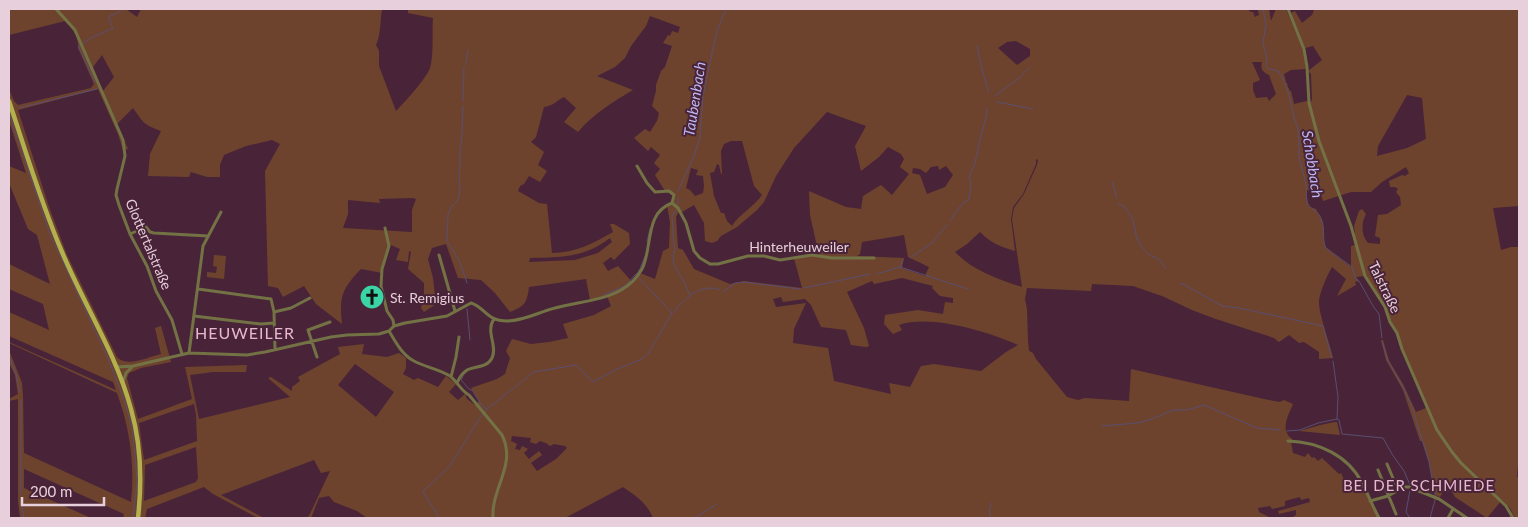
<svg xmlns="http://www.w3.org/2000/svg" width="1528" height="527" font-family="Lato,sans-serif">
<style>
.green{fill:#6e432e;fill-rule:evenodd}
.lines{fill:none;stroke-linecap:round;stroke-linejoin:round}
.stream{stroke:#5a4e71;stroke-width:1}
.minor{stroke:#737245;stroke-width:3}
.major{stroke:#b3b04e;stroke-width:4.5}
.labels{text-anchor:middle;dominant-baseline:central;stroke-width:4;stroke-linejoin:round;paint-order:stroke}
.street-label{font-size:14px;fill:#e7cfdb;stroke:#492438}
.poi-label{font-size:14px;fill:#e7cfdb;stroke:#492438;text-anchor:start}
.water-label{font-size:15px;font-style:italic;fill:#bcb8f8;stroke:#492438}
.neighbourhood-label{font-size:15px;letter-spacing:1px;fill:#e8b8d0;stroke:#492438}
.quarter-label{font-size:16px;letter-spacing:1px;fill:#e8b8d0;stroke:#492438}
</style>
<rect width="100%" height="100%" fill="#492438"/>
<!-- green -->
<path class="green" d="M9,9H126L137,17L141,9H382C380,21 381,35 376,45L379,51V66L396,111C405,102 426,79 430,68C434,55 432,32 433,18L408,13V9H1247L1251,12H1253L1255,17L1259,15L1258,11L1259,9H1269L1271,21L1276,9H1286L1303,49L1306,69L1291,70L1284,74L1286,82L1288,85H1287L1290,91H1291L1294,104L1307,101L1311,102L1312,99L1311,74L1308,71L1322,60L1313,46L1305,48L1291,13L1295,11L1302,23L1312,15L1314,10L1316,9H1519V206L1493,208L1501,250L1511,247H1519V452L1517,477H1519V518H1515L1510,508L1502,500L1487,518L1455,497L1451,490L1447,492L1444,490L1440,497L1435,495L1429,462L1422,441H1420L1403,390L1386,360L1381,340H1383L1389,361L1403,384L1416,412L1426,408L1385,306L1364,276L1356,277L1359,281L1355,282L1356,285L1337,296L1346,279L1332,267C1327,276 1321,289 1319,300C1318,313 1330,343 1333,358L1319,359V352L1304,342L1299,343L1289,335L1279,342L1274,338L1213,318L1192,310L1162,296L1133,286L1092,284L1091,291L1027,288L1025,299L1027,309L1028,341L1029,351L1033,353L1036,359L1067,397L1078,400L1085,398L1129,401L1131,369L1264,399L1280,402L1284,400L1293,404C1287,418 1279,432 1295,441L1291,442L1293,453L1305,457L1308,453L1312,458L1314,457L1318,461L1322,458L1339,474L1341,473L1349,490L1363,486L1379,518H1291L1296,515V510L1279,514L1278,511L1310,502L1309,498L1301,500L1300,497L1285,501V506L1272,509L1270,506L1258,508L1259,512L1271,518H653C647,503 636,496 623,487L565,518H367L357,511L334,502L329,496L319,498L311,518H305L309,516L330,471L321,473L314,460L221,495L264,518H258L213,494L204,487L147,509L145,518H123L124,514L24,469V488L91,518H20L18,501V399L9,401V399L18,394L15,375L9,363V350L22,383L23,395L24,453L131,502C135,464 130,429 117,393L9,343V342L116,390L113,382L9,336V312L49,330L43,304L9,289V264L50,284L37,235L28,229L9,183V166L26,173L9,121V89L14,101L18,105L91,88L94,84L78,48C79,37 72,28 65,21L9,35ZM650,16L680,27L678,33L672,31L670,36L668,35L663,43L672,46L665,67L661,71L656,85V91L652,106L659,113L657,121L650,132L645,129L634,138L648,151L651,147L660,155L654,163L660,169L655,175L665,191L671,192L674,196L672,203L667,205L670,222L669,248L663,251L655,279L640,273L632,282L618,266L608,271L603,263L611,257L614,260L630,244L629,233L614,224H610L613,232C594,243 575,253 552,253L547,204L539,203L518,191L520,186L524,184L529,176L540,182L547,171L538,165L544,152L531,142L536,137L544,107C553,106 556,101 564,97L576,108L564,122L578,132C593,114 613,102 633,90L597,76L615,67L625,58L631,46L646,26ZM1016,41L1030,49V56L1017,65L998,48L1007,42ZM102,55L114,77L103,91L93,67ZM1252,62H1262C1260,69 1263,72 1269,75L1276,94L1269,101L1267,97L1256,98L1253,90V83L1260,80ZM98,89L118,134L123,150L128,149L117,124L133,108C144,123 142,124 161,131L150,154L148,176L189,177L191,172L207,177H220V165L224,155L246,146L272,140L280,144L265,171L268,286L278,288L283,297L304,286L316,304L342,324C339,296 342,289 361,269L382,273L389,246L391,245L400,249L396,260L408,262L409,251L411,252L408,269L424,283V296L421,308L424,312L436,304L433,278L428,259L432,248L446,244L458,278L481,280L495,293L510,312C525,306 527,303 529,287L586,279L590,300L607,296L611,306L594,315L563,324L568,338L549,342L531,344L512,339L506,351L510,358L505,374L497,379L471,388L479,401L475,405L467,399L465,394L458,400L449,392L456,384L446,376L438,387L418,378L414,380L403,374L406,368V358L399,353L387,357L362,354L364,344L338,347L340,354L298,377L300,381L292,387V391L271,377L268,378L290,397L199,419L190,375L213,372H246L247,365L185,367L192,399L138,419L127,378L129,373L141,368L171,362L161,326L155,328L161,354C148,357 127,368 117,357L67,255L49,207L18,110ZM1407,95L1422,98L1426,139L1407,148L1377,156L1378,146ZM827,112L866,126L855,146L861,171L879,157L888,147L901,154L904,159L900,167L909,174L892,195L881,185L863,196L861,209L846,207L809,191L810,215L819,255L794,258L802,288L744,281L730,284L694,269L683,250L678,248L676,217L679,211L682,212L694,205L704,223L705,241L712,243L717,241L721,236L737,227L757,210L764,202L776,176L794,148ZM731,141H742L754,186L762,195C754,207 738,215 732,226L727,221L724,213H721L714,196L710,173L714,172L717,164L719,165L721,174H722L721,151L724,144ZM1036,159L1038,160L1037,165L1024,194L1014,208L1012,219L1022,287C998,279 973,271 955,252L967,244L980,232C990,243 1002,247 1015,251L1011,219L1013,207L1023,194L1036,164ZM938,166L939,170L946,166L953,175L945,187L927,194L920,175L912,173L913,168L920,169L926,173L931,167ZM1406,167L1409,173L1405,176L1402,175L1389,181L1390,187H1395L1398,189L1396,192L1400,197L1401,205L1387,214L1378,215L1375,236L1380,238V244L1368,243C1361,235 1361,223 1366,214L1362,209L1359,211L1354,226L1355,233L1352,234L1355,245L1351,246V267L1326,248C1322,241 1325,232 1323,224C1322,218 1318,214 1316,209L1310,207L1307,201V190L1320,193L1323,201L1351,192H1371L1382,182ZM691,168L698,170L696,175L703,176L704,186L703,193L695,196L690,190L686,188ZM413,198L416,199L412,210V232L343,228L348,214V200L380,203L379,199ZM904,235L908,257L929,267L925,276L902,268L904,258L857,256L860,254L862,242ZM610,238L612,242L598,253L575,260L529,262L530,258C561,257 584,258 610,238ZM902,278L933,286L932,288L940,296L953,298V303L945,302L943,314L918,310L885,315L884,324L893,334L902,330L899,325C931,314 989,332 1018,345L1006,352L981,371L934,364L921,366L910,387L889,383L891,394L834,381L828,348L793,343L794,329L806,303L776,307L773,299L781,297L783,302L805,299L811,305L821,327L846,330L851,345L866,347L869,346L864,328L847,292L872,281L874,284ZM355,364L394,392L376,417L338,385ZM194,404L196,414L197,441L144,460L139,423ZM512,436L531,438L530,442L536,444L540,441L546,443L550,446L554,444L565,446L567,448L556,459L537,471L531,463L542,455L539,451L529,459L524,453L528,449L522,446L520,450L515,449L517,444L511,441ZM196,447L198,478L196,482L144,501L145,465Z
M214,255L226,256L224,279L207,277V272L216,273L217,267L213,266Z
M1337,422L1340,435L1299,431C1312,428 1324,423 1337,422Z"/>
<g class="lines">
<!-- stream -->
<path class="stream" d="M1263,9L1266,24L1263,43L1267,58L1266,66L1269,69L1278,71C1288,85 1290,101 1294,118C1295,121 1297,125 1298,129C1300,137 1298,147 1299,156C1300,166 1305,176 1306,186C1307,191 1306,196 1307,201C1308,210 1319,209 1322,221C1325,230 1322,240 1326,248L1352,267L1356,279L1359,281L1373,306L1379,314L1382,338
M82,44L91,38L113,28L108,17L119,12L122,9
M79,45V48L95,82
M977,46L981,66L989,93
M466,63L468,50
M995,96L1018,79L1029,68
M463,101L464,67
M997,102L1033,109
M463,106L462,135L460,151V168L459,173L460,189L458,200L452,206L448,214L447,241L459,260L467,283
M19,108L97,89V88
M9,113L50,234L107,356L125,402L132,427L135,455L137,481L133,518
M1112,182L1117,198
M678,191L694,156L700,138L703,95L717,31L726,9
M678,204V198
M1118,204L1125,207L1133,220L1137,239L1141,246L1149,255L1159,259L1166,269
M676,210L672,216L674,246L675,249C670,265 676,267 683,280C685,285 688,290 690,295
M950,221L962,204L969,199L971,184L969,178L975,163L981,135L986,118L987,108
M647,242L650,229
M910,258L932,243L947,225
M900,267L968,289
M877,274L900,267L903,260
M636,275L640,269L645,256
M1180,284H1183L1222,306L1239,308L1323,326L1332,358
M804,288L870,274
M723,292L735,283L744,282L800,289
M603,295L625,286L636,274
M467,309L470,340
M673,313C683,299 702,282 720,290
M1382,342L1388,360L1405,391L1412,407L1429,462L1435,495V500L1430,518
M9,356L16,374L20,392
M1333,361L1338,397L1337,419L1339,420L1342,434L1383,438L1392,454L1404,471L1410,485
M463,377L461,380L470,390H472L482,406L487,409
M1102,426L1138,423L1152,419L1173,410H1187L1204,405L1257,428L1280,430
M1287,431L1300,430L1318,423L1337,419
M21,494V400
M21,499L24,518
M991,503L989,512L991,518
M439,518L423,491L450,466L479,419L487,409L534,372L576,365L593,382L617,369L640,360L648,354L672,313L639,278
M695,518L717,504
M1410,518L1406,512L1410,490"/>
<!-- minor -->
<path class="minor" d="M56,9L75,30L123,140L125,156L117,189L116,195L119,205L130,234L147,266L156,291L172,320L182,354
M1288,9L1304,49L1307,67L1309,103L1319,141L1351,226L1365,276L1385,307L1390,322L1397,333L1402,349L1437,430L1452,452L1461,463L1506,506L1513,518
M637,166L647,183L655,192L669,191L674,195L672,203
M385,228L389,246L382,269L381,286L387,311L393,320L394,326
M130,234L146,227L150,232L154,233L208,236
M439,255L455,311
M198,289L271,299L274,312L275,350
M274,312L291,308L310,298
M194,316L261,324L274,323
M389,331C395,341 402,355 414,361C425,367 439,369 450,376C457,381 461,391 469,395L502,435C517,465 491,488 493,518
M189,353L203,246L221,212
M317,357L308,330L330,322
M117,367L133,366L189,353L247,355L265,352L331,337L347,335L379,334L389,331L394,326L405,323L447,316L471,303C485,307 486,321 507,321C524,321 539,312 555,308C576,302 602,301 621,290C630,285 637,278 642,269C653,248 644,213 672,203L678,208L686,223L694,251L700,258L710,264H718L748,256H764L780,260L812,255L832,258H874
M451,377L456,357L459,337
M123,382L126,373L133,366
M457,383C459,378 463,373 467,370C475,366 487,368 492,358C498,346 485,331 494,319
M1288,441C1318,442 1348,455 1362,483C1368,494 1373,507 1379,518
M1387,464L1398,490
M1378,470L1396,514
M1370,501L1388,496L1404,487H1409L1439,499L1467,518
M1448,518L1453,509"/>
<!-- major -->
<path class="major" d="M9,101C26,152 41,203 62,252C84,305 116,353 131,409C141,444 142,482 138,518"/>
</g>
<!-- icons -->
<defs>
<symbol id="church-disc" viewBox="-11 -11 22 22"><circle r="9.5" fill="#3bd4a4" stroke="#492438"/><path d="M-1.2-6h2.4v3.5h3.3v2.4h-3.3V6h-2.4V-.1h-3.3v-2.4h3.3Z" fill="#111"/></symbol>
</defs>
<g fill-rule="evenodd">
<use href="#church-disc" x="358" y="283" width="28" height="28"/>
</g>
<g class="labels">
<!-- street labels -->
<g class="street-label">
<text transform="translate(149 244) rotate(67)">Glottertalstraße</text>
<text x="799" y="246">Hinterheuweiler</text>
<text transform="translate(1385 287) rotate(64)">Talstraße</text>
</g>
<!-- poi labels -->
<g class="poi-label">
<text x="390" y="297">St. Remigius</text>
</g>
<!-- water labels -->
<g class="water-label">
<text transform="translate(694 99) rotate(-81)">Taubenbach</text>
<text transform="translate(1313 164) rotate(81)">Schobbach</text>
</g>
<!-- neighbourhood labels -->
<g class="neighbourhood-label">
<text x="1419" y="485">BEI DER SCHMIEDE</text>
</g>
<!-- quarter labels -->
<g class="quarter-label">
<text x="245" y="332">HEUWEILER</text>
</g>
</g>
<!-- border -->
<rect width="1528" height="527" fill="none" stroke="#e7cfdb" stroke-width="20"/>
<!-- scale -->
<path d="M22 497v8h82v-8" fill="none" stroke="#e7cfdb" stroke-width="2.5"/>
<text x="30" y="497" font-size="15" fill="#e7cfdb" stroke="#492438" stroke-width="4" paint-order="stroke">200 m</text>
</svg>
